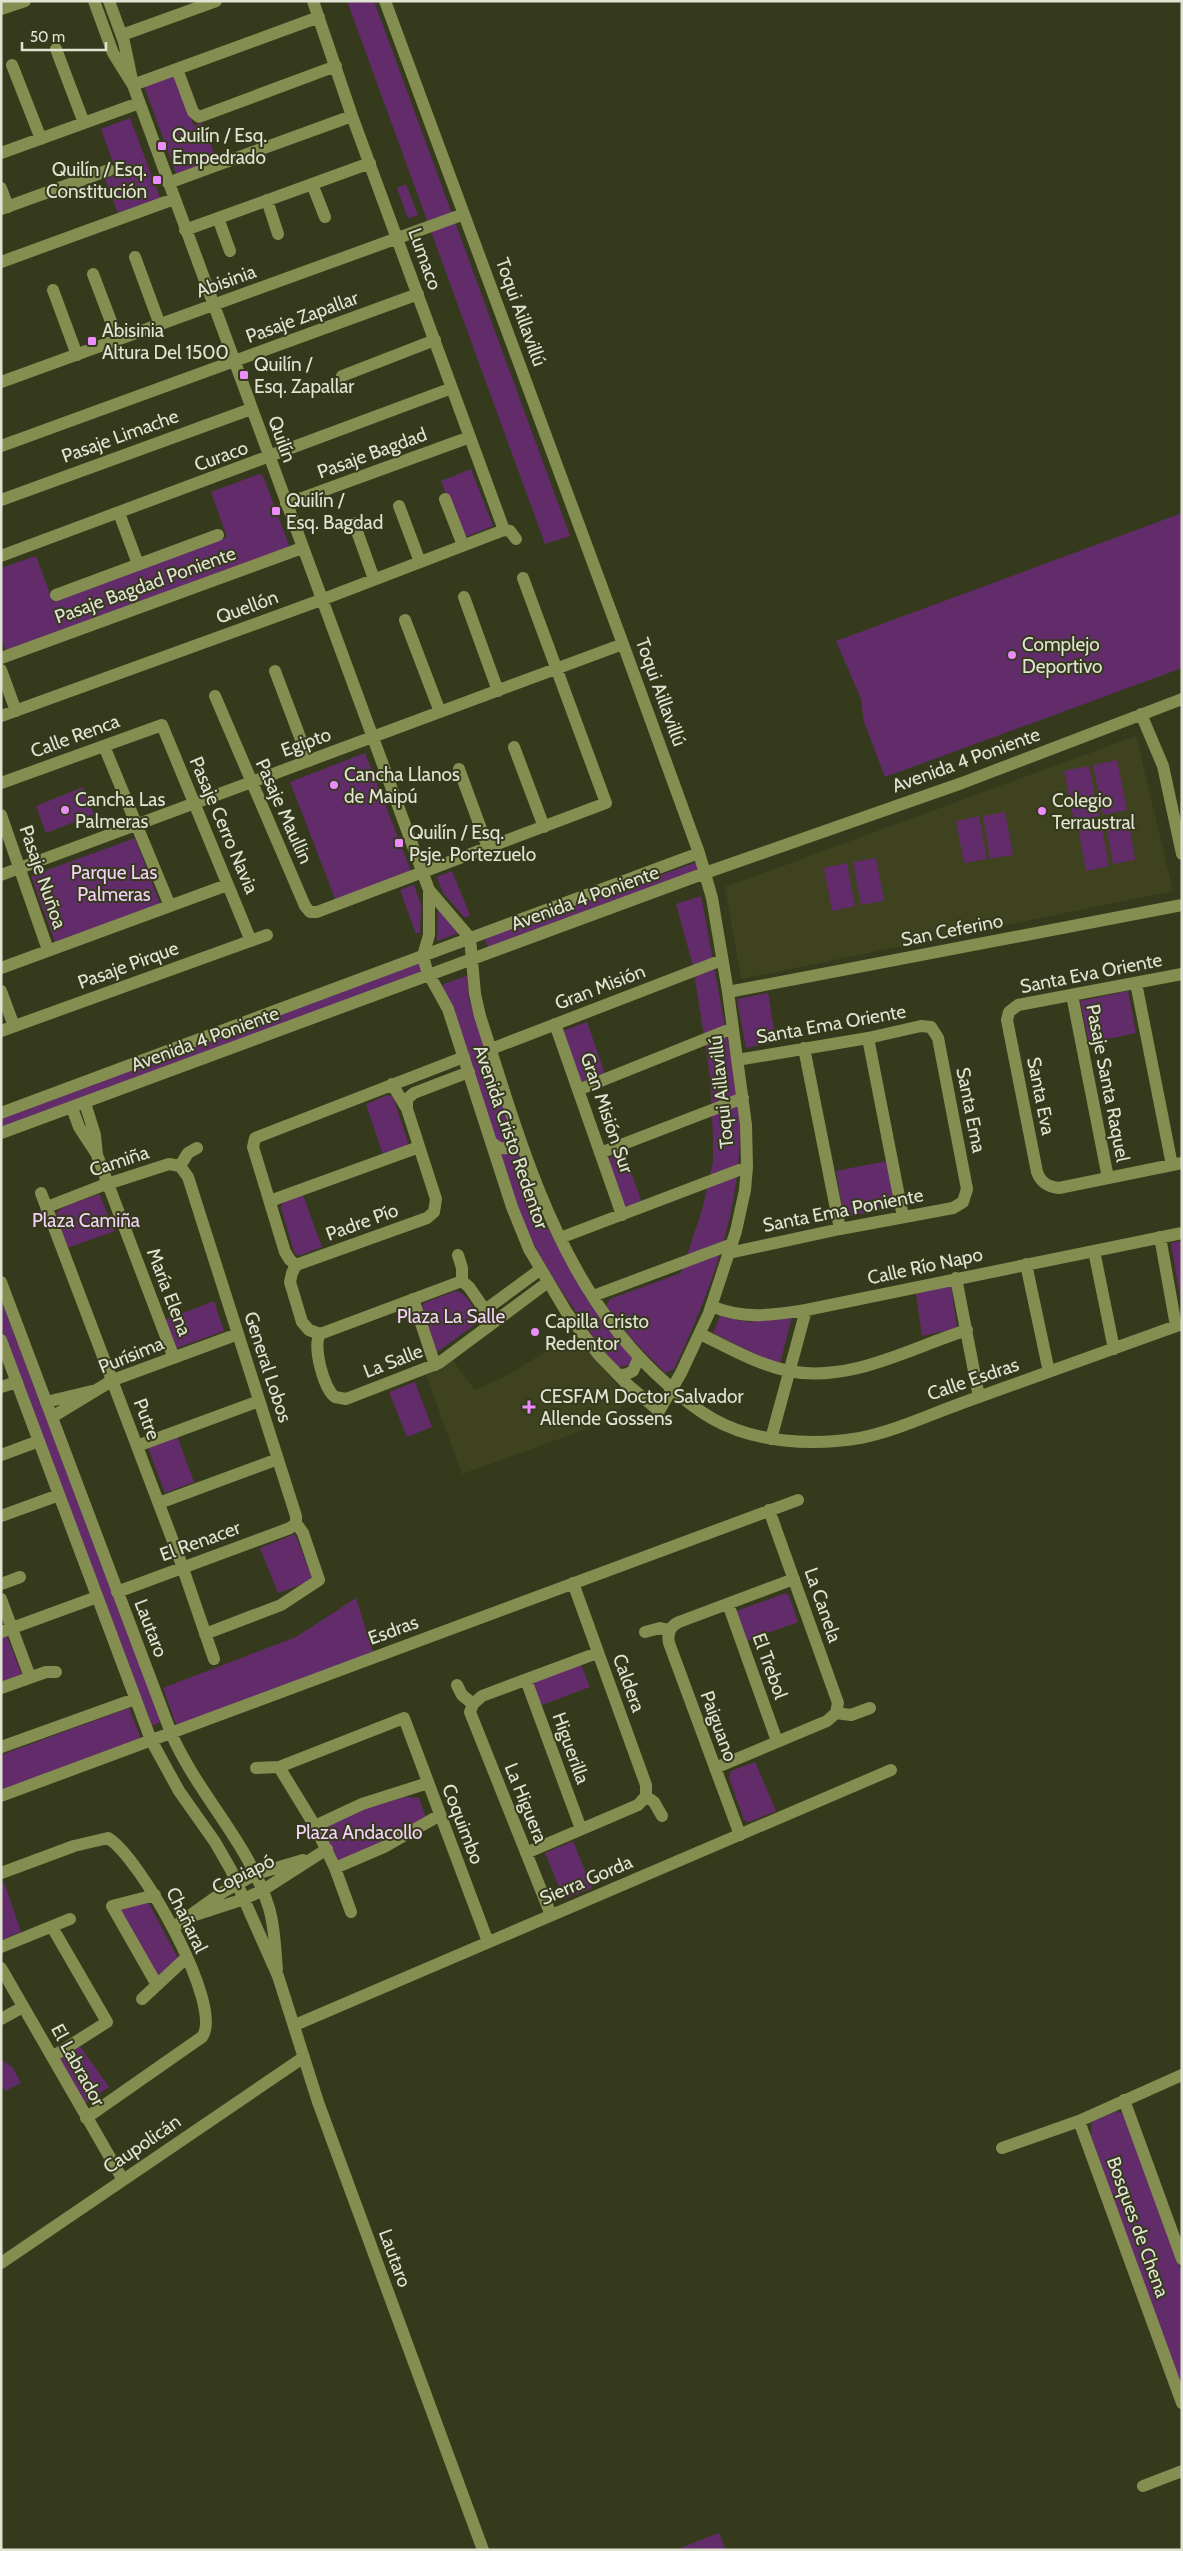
<svg xmlns="http://www.w3.org/2000/svg" width="1183" height="2551" font-family="Cabin,sans-serif">
<style>
.built{fill:#3e421e}
.green{fill:#622c6b}
.lines{fill:none;stroke-linecap:round;stroke-linejoin:round}
.minor{stroke:#858e51;stroke-width:12}
.poi-dot{fill:#ec8cfb;stroke:#363a1d;stroke-width:2}
.labels{text-anchor:middle;dominant-baseline:central;stroke-width:4;stroke-linejoin:round;paint-order:stroke}
.poi-label{font-size:19px;fill:#e1e4d3;stroke:#363a1d;text-anchor:start}
.street-label{font-size:19px;fill:#e1e4d3;stroke:#363a1d}
.park-label{font-size:19px;fill:#f4d2f9;stroke:#363a1d}
</style>
<rect width="100%" height="100%" fill="#363a1d"/>
<!-- built -->
<path class="built" d="M1136,736L1173,891L741,979L725,887Z
M575,1334L626,1396L617,1418L462,1474L426,1375L453,1361L475,1390L506,1376Z"/>
<!-- green -->
<path class="green" d="M347,1H374L570,536L545,544Z
M175,75L194,126L203,123L217,161L177,176L144,86Z
M130,118L161,200L119,216L105,179L117,174L101,129Z
M406,184L418,215L408,219L397,188Z
M471,469L493,526L463,538L441,481Z
M259,474L263,476L289,545L286,550L6,651L1,638V568L36,556L53,602L227,537L211,492Z
M1182,513V668L885,777L864,722L861,699L836,641Z
M365,753L411,871L336,901L290,782Z
M1117,760L1127,810L1103,815L1093,765Z
M1089,766L1099,816L1074,821L1064,771Z
M83,787L94,814L46,833L36,806Z
M1005,812L1013,855L990,859L983,816Z
M979,816L987,859L964,863L956,821Z
M1128,817L1135,860L1113,864L1105,822Z
M1101,824L1109,866L1086,871L1078,828Z
M135,838L160,904L55,942L31,876Z
M876,858L884,901L861,905L853,862Z
M697,862L699,869L488,947L485,938Z
M847,863L855,906L832,911L824,868Z
M452,871L470,915L465,918L443,893L437,877Z
M414,885L421,905L420,932L416,934L400,890Z
M701,896C710,943 718,990 727,1037C731,1059 737,1082 739,1104C746,1197 713,1287 674,1369L665,1373L632,1339L606,1306L610,1299L681,1273L702,1210L713,1163V1138L710,1077L704,1036L693,966L676,904Z
M438,907L461,932L437,941Z
M420,962L423,973L1,1129V1119Z
M467,976L469,1000L542,1217L586,1298L634,1360L632,1365L617,1367C582,1323 551,1278 525,1228L442,989L443,984Z
M1128,991L1136,1033L1089,1043L1080,1001Z
M768,993L776,1042L746,1048L737,999Z
M587,1022L605,1074L581,1082L563,1031Z
M388,1095L393,1097L408,1142L406,1147L383,1155L366,1104Z
M624,1152L642,1203L624,1209L606,1159Z
M887,1161L895,1208L844,1217L836,1171Z
M99,1194L115,1231L67,1248L55,1215L61,1208Z
M303,1195L322,1247L298,1256L294,1252L281,1208L282,1203Z
M1182,1241V1309L1171,1243Z
M951,1285L957,1328L922,1336L916,1294Z
M456,1291C467,1292 478,1313 477,1323L437,1352L422,1307L424,1303Z
M1,1299L161,1722L152,1726L1,1327Z
M214,1301L224,1331L177,1348L165,1320Z
M720,1316L748,1322L792,1316L780,1364L757,1355L713,1333Z
M415,1382L432,1427L407,1437L389,1392Z
M177,1436L194,1482L165,1493L148,1448Z
M295,1534L313,1580L278,1593L260,1548Z
M786,1593L789,1596L798,1622L744,1642L736,1611Z
M356,1598L373,1652L177,1727L163,1688L296,1637Z
M1,1621L22,1675L1,1682Z
M581,1665L590,1687L539,1706L532,1680Z
M129,1708L141,1739L1,1790V1755Z
M755,1762L776,1811L749,1822L744,1820L729,1778L731,1771Z
M405,1797L419,1798L426,1818L359,1855L337,1860L323,1829L357,1811Z
M573,1841L592,1888L564,1899L545,1853Z
M4,1882L21,1932L1,1940V1883Z
M148,1902L179,1960L157,1979L116,1909Z
M80,2046L109,2087L84,2104L58,2060Z
M1,2059L13,2068L21,2083L5,2091L1,2085Z
M1117,2111L1125,2115L1182,2274V2387L1091,2137L1092,2122Z
M719,2533L726,2550H675Z"/>
<g class="lines">
<!-- minor -->
<path class="minor" d="M94,1L113,53L133,85L429,890V935L423,956
M109,1L124,42L132,80
M313,1L352,116L504,530
M385,1L623,644L699,853L712,898L728,992L746,1125L747,1167L745,1190L736,1231L709,1313L681,1373L659,1411L627,1384L599,1355L567,1313L529,1249L512,1207L448,1009L427,971L423,956
M1,9L25,1
M122,35L216,1
M56,49L84,123
M12,65L41,139
M177,69L193,112L199,117L336,66
M133,85L319,17
M1,153L139,103
M168,183L352,116
M312,184L325,217
M1,188L8,207
M267,200L278,234
M1,209L109,170
M218,218L230,251
M185,230L370,163
M135,257L160,325
M1,262L174,199
M93,274L118,340
M53,290L77,355
M342,376L435,340
M1,382L464,214
M1,446L418,294
M445,499L463,545
M1,500L251,409
M286,504L470,437
M399,506L420,562
M119,513L138,564
M354,523L374,579
M504,530L510,531L516,539
M1,556L452,388
M56,595L218,535
M464,597L498,691
M405,620L440,712
M1,658L302,548
M1,670L16,711
M275,671L309,761
M215,696L305,906L310,912H317L606,803L523,578
M1141,714L1163,766L1182,854
M1,716L321,600L504,530
M104,746L170,906
M514,747L544,827
M459,769L488,848
M1,783L162,725L251,941
M1,815L48,950
M1,875L623,644
M429,890L470,938L475,994L480,1016C522,1146 559,1290 667,1384C681,1397 697,1410 713,1419C755,1443 813,1446 860,1438C895,1431 929,1415 962,1403C1035,1377 1108,1351 1182,1324
M1,968L227,885
M1182,974L1018,1005L1009,1012L1007,1020L1037,1172C1041,1183 1048,1187 1059,1188L1182,1163
M1136,983L1172,1165
M1,991L14,1026
M728,992L1182,905
M1072,995L1108,1178
M555,1024L622,1215
M1,1031L267,935
M868,1038L903,1217
M804,1048L840,1229
M491,1049L722,960
M578,1090L733,1028
M85,1103L95,1135L97,1155L174,1358
M72,1108L79,1127L96,1153
M407,1109V1099L414,1093L469,1072
M1,1113L699,853
M1,1133L705,873L962,783L1182,699
M491,1142L499,1148C511,1150 515,1143 518,1133
M600,1153L743,1098
M180,1166L188,1153L197,1148
M41,1193L179,1557L214,1659
M270,1201L419,1147
M47,1207L101,1186L169,1164L180,1166L188,1177L296,1516V1523L303,1533L319,1580L281,1605L205,1634
M1160,1237L1176,1326
M560,1238L747,1167
M1094,1251L1114,1349
M729,1253L840,1229L953,1208L963,1202L967,1189L938,1038L931,1027L921,1026L868,1038L737,1060
M458,1255L462,1268V1281
M1026,1264L1049,1372
M296,1265L290,1260L285,1252L253,1147L255,1138L464,1057
M296,1265L427,1218L434,1212L436,1199L407,1109L392,1084
M296,1265L292,1273L290,1282L302,1322L309,1330L320,1334
M956,1278L979,1397
M462,1281L469,1287L489,1316
M1,1282L171,1733C198,1795 249,1843 269,1908C275,1928 275,1949 277,1969
M593,1296L732,1244
M413,1299L435,1365
M711,1306C744,1320 772,1315 806,1310L1182,1233
M485,1310L541,1269
M320,1334C312,1346 324,1389 335,1397L346,1399L439,1363L548,1282
M320,1334L462,1281
M700,1334C728,1347 758,1365 789,1371C851,1383 910,1348 967,1330
M1,1340L151,1740L179,1791L215,1842L231,1870L278,1976L318,2102L483,2550
M617,1374L625,1375L633,1371L639,1357
M1,1387L17,1382
M46,1402L92,1391
M52,1417L113,1380L238,1334
M771,1439L806,1310
M137,1446L259,1401
M1,1455L39,1441
M159,1503L278,1459
M1,1516L59,1495
M1,1584L20,1577
M117,1592L290,1528L296,1523
M1,1599L30,1677
M728,1604L777,1741
M1,1632L97,1597
M645,1632L660,1628L669,1630
M526,1680L581,1829
M457,1685L462,1695L473,1704
M1,1688L46,1672H56
M836,1713L851,1715L870,1708
M1,1747L135,1699
M279,1767L315,1826L335,1868L351,1912
M256,1768L279,1767L404,1718L488,1942
M715,1768L827,1721L836,1713L838,1703L769,1510
M1,1796L798,1500
M646,1796L654,1802L662,1816
M315,1826L362,1804L428,1783
M740,1835L669,1643C667,1634 670,1626 679,1622L794,1579
M526,1853L638,1805L646,1796V1785L573,1583
M335,1868L384,1847L440,1815
M1,1873L74,1846L108,1838C140,1857 225,2007 202,2037L86,2118
M155,1895L112,1906L157,1985
M551,1915L470,1712L473,1704L482,1696L597,1653
M189,1917L244,1899L263,1890L327,1849
M52,1927L107,2022L52,2057
M174,1927L223,1892L256,1874L303,1860
M1,1947L70,1919
M1,1968L123,2180
M142,1999L186,1958
M1,2019L23,2007
M295,2025L891,1770
M1124,2100L1182,2259
M1079,2121L1182,2403
M1002,2148L1079,2121L1182,2075
M1,2263L304,2057
M1143,2486L1182,2471"/>
</g>
<!-- markers -->
<g class="poi-dot">
<rect x="157" y="141" width="10" height="10" rx="2.5"/>
<rect x="152" y="175" width="10" height="10" rx="2.5"/>
<rect x="87" y="336" width="10" height="10" rx="2.5"/>
<rect x="239" y="370" width="10" height="10" rx="2.5"/>
<rect x="271" y="506" width="10" height="10" rx="2.5"/>
<circle cx="1012" cy="655" r="5"/>
<circle cx="334" cy="785" r="5"/>
<circle cx="65" cy="810" r="5"/>
<circle cx="1042" cy="811" r="5"/>
<rect x="394" y="838" width="10" height="10" rx="2.5"/>
<circle cx="535" cy="1332" r="5"/>
<path d="M526.5 1399.5h5v5h5v5h-5v5h-5v-5h-5v-5h5z"/>
</g>
<g class="labels">
<!-- poi labels -->
<g class="poi-label">
<text x="172" y="135">Quilín / Esq.<tspan x="172" dy="22">Empedrado</tspan></text>
<text x="147" y="169" text-anchor="end">Quilín / Esq.<tspan x="147" dy="22">Constitución</tspan></text>
<text x="102" y="330">Abisinia<tspan x="102" dy="22">Altura Del 1500</tspan></text>
<text x="254" y="364">Quilín /<tspan x="254" dy="22">Esq. Zapallar</tspan></text>
<text x="286" y="500">Quilín /<tspan x="286" dy="22">Esq. Bagdad</tspan></text>
<text x="1022" y="644">Complejo<tspan x="1022" dy="22">Deportivo</tspan></text>
<text x="344" y="774">Cancha Llanos<tspan x="344" dy="22">de Maipú</tspan></text>
<text x="75" y="799">Cancha Las<tspan x="75" dy="22">Palmeras</tspan></text>
<text x="1052" y="800">Colegio<tspan x="1052" dy="22">Terraustral</tspan></text>
<text x="409" y="832">Quilín / Esq.<tspan x="409" dy="22">Psje. Portezuelo</tspan></text>
<text x="545" y="1321">Capilla Cristo<tspan x="545" dy="22">Redentor</tspan></text>
<text x="540" y="1396">CESFAM Doctor Salvador<tspan x="540" dy="22">Allende Gossens</tspan></text>
</g>
<!-- street labels -->
<g class="street-label">
<text transform="translate(425 259) rotate(70)">Lumaco</text>
<text transform="translate(226 281) rotate(-20)">Abisinia</text>
<text transform="translate(521 312) rotate(70)">Toqui Aillavillú</text>
<text transform="translate(302 317) rotate(-20)">Pasaje Zapallar</text>
<text transform="translate(120 436) rotate(-20)">Pasaje Limache</text>
<text transform="translate(282 439) rotate(70)">Quilín</text>
<text transform="translate(372 453) rotate(-20)">Pasaje Bagdad</text>
<text transform="translate(221 456) rotate(-20)">Curaco</text>
<text transform="translate(145 585) rotate(-20)">Pasaje Bagdad Poniente</text>
<text transform="translate(247 607) rotate(-20)">Quellón</text>
<text transform="translate(661 692) rotate(70)">Toqui Aillavillú</text>
<text transform="translate(75 736) rotate(-20)">Calle Renca</text>
<text transform="translate(306 742) rotate(-20)">Egipto</text>
<text transform="translate(966 760) rotate(-20)">Avenida 4 Poniente</text>
<text transform="translate(284 811) rotate(66)">Pasaje Maullin</text>
<text transform="translate(224 825) rotate(67)">Pasaje Cerro Navia</text>
<text transform="translate(43 877) rotate(71)">Pasaje Nuñoa</text>
<text transform="translate(585 898) rotate(-20)">Avenida 4 Poniente</text>
<text transform="translate(952 930) rotate(-11)">San Ceferino</text>
<text transform="translate(128 965) rotate(-20)">Pasaje Pirque</text>
<text transform="translate(1091 973) rotate(-11)">Santa Eva Oriente</text>
<text transform="translate(600 987) rotate(-21)">Gran Misión</text>
<text transform="translate(831 1024) rotate(-10)">Santa Ema Oriente</text>
<text transform="translate(205 1039) rotate(-20)">Avenida 4 Poniente</text>
<text transform="translate(1108 1083) rotate(79)">Pasaje Santa Raquel</text>
<text transform="translate(721 1092) rotate(-96)">Toqui Aillavillú</text>
<text transform="translate(1041 1096) rotate(79)">Santa Eva</text>
<text transform="translate(971 1110) rotate(79)">Santa Ema</text>
<text transform="translate(607 1113) rotate(71)">Gran Misión Sur</text>
<text transform="translate(511 1137) rotate(71)">Avenida Cristo Redentor</text>
<text transform="translate(119 1161) rotate(-18)">Camiña</text>
<text transform="translate(843 1210) rotate(-11)">Santa Ema Poniente</text>
<text transform="translate(362 1222) rotate(-20)">Padre Pío</text>
<text transform="translate(925 1266) rotate(-12)">Calle Río Napo</text>
<text transform="translate(169 1292) rotate(69)">María Elena</text>
<text transform="translate(131 1355) rotate(-22)">Purísima</text>
<text transform="translate(393 1361) rotate(-21)">La Salle</text>
<text transform="translate(268 1367) rotate(72)">General Lobos</text>
<text transform="translate(973 1379) rotate(-19)">Calle Esdras</text>
<text transform="translate(147 1419) rotate(69)">Putre</text>
<text transform="translate(200 1541) rotate(-20)">El Renacer</text>
<text transform="translate(823 1605) rotate(71)">La Canela</text>
<text transform="translate(151 1628) rotate(69)">Lautaro</text>
<text transform="translate(393 1630) rotate(-20)">Esdras</text>
<text transform="translate(770 1666) rotate(70)">El Trebol</text>
<text transform="translate(629 1683) rotate(70)">Caldera</text>
<text transform="translate(719 1726) rotate(70)">Paiguano</text>
<text transform="translate(571 1748) rotate(70)">Higuerilla</text>
<text transform="translate(526 1803) rotate(68)">La Higuera</text>
<text transform="translate(463 1824) rotate(69)">Coquimbo</text>
<text transform="translate(243 1874) rotate(-26)">Copiapó</text>
<text transform="translate(586 1880) rotate(-23)">Sierra Gorda</text>
<text transform="translate(187 1920) rotate(64)">Chañaral</text>
<text transform="translate(78 2065) rotate(61)">El Labrador</text>
<text transform="translate(142 2144) rotate(-34)">Caupolicán</text>
<text transform="translate(1138 2227) rotate(70)">Bosques de Chena</text>
<text transform="translate(395 2258) rotate(70)">Lautaro</text>
</g>
<!-- park labels -->
<g class="park-label">
<text x="114" y="872">Parque Las<tspan x="114" dy="22">Palmeras</tspan></text>
<text x="86" y="1220">Plaza Camiña</text>
<text x="451" y="1316">Plaza La Salle</text>
<text x="359" y="1832">Plaza Andacollo</text>
</g>
</g>
<!-- border -->
<rect width="1183" height="2551" fill="none" stroke="#e1e4d3" stroke-width="5"/>
<!-- scale -->
<path d="M22 42v8h84v-8" fill="none" stroke="#e1e4d3" stroke-width="2.5"/>
<text x="30" y="42" font-size="15" fill="#e1e4d3" stroke="#363a1d" stroke-width="4" paint-order="stroke">50 m</text>
</svg>
